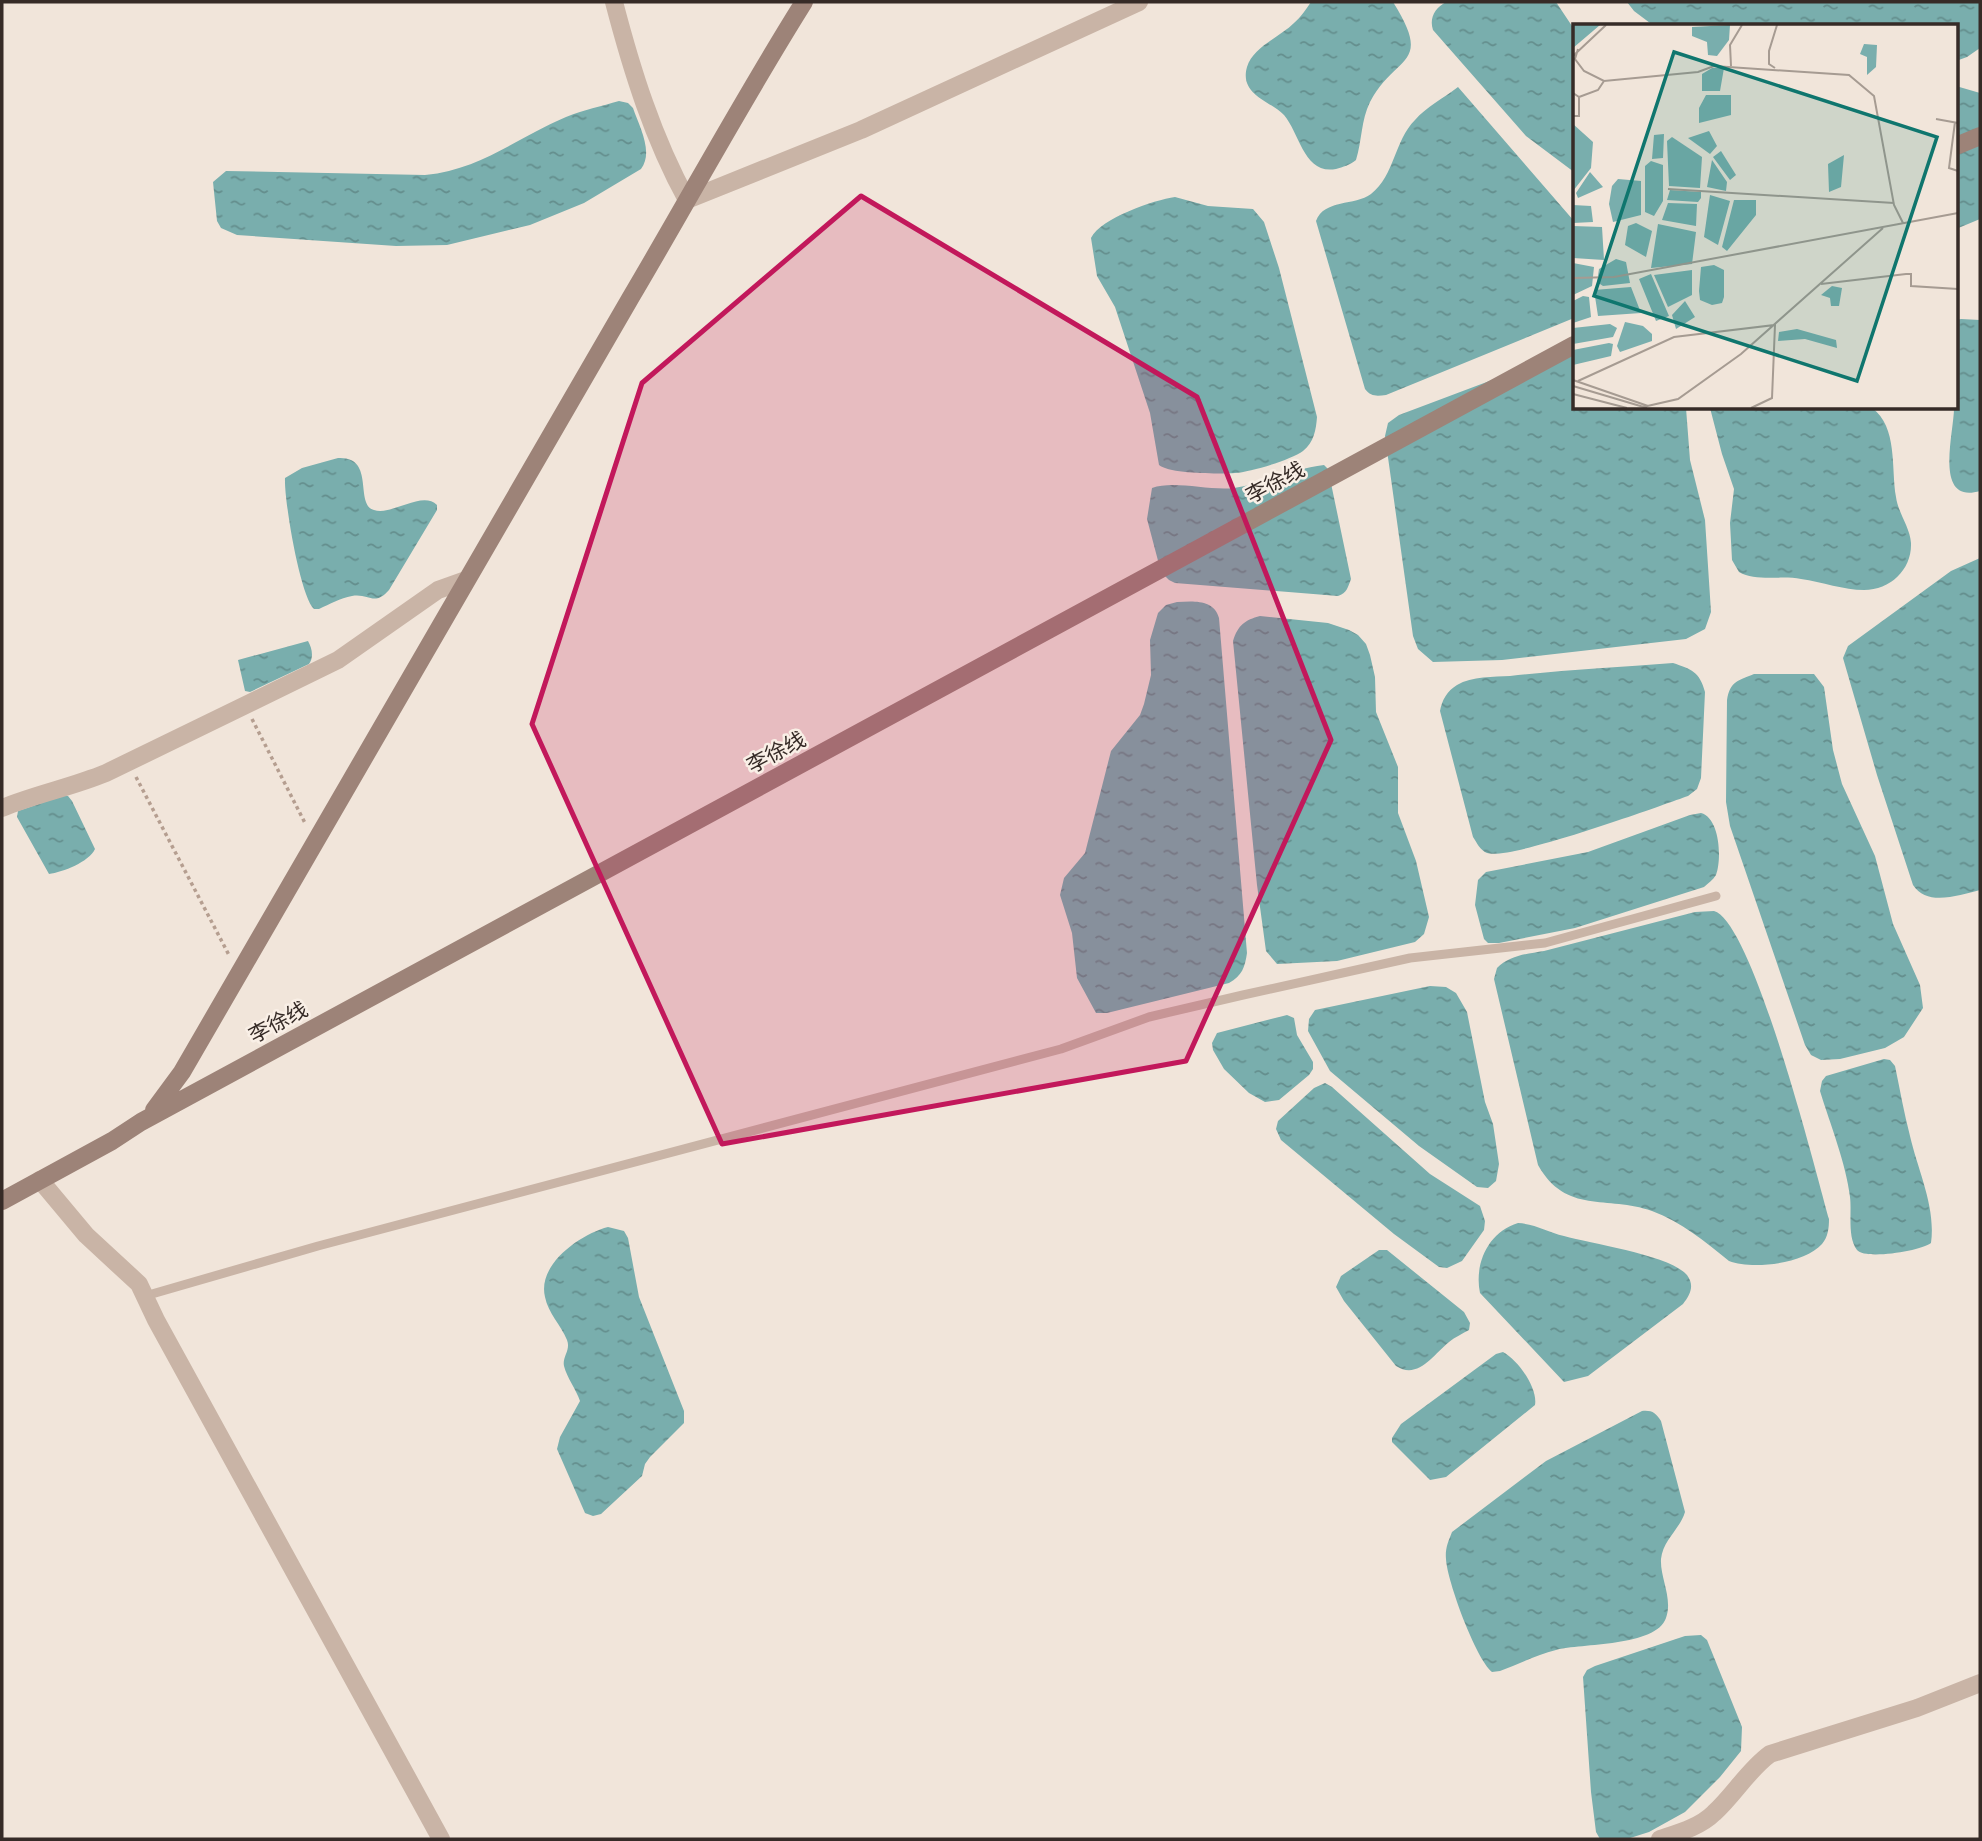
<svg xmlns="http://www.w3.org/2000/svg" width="1982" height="1841" font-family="Cabin,'Noto Sans SC',sans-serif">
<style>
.water{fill:url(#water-ripples)}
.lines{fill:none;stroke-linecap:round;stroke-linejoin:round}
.path{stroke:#b59e90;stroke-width:3.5;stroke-dasharray:3.5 3.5;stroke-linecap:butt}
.lane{stroke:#c9b4a6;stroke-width:9}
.street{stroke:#c9b4a6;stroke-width:18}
.secondary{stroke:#9d8378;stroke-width:18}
.marked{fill:#c2185b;fill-opacity:0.2;stroke:#c2185b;stroke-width:5;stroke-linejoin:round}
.labels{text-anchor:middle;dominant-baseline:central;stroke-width:5;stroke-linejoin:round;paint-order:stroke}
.street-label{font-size:21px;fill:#362b27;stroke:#f9efe6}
.inset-road{fill:none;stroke:#a69b92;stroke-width:2}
.view{fill:#0f766e;fill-opacity:0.15;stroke:#0f766e;stroke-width:3.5}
.inset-edge{fill:none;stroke:#362b27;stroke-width:3.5}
</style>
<defs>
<pattern id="water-ripples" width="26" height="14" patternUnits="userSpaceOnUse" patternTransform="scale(1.75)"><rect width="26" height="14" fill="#79aead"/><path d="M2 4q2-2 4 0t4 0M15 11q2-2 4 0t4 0" fill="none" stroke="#648e8d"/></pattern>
</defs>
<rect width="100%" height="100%" fill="#f1e5da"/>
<!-- water -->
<path class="water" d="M1311,2H1393C1434,67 1395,54 1370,102C1361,120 1362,141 1356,160C1350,165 1343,167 1336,169C1304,175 1300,134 1284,115C1271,101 1239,95 1247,67C1253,47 1280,37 1294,23C1301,17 1306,9 1311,2Z
M1446,2H1556L1574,29V172L1526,136L1433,30C1429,18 1435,8 1446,2Z
M1627,2H1980V48L1967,57L1956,61V26H1654L1634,11Z
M1956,86L1980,93V219L1956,229Z
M1458,87L1574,221V318L1386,395C1377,396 1371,397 1365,389L1316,221C1324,199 1355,206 1371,194C1395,175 1394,141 1415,120C1426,107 1444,98 1458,87Z
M619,101L628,103L633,108C639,126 654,152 641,169L584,203L530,225L447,245L396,246L237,235L221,228L217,221L213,182L226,171L425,175C482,169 516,138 566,117C583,110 602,106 619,101Z
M1175,197L1208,206L1253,209L1264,222L1279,268L1317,417C1316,430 1314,442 1303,451C1291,460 1250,472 1235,473C1219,474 1170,474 1159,465L1150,413L1115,307L1097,276L1091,238C1101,218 1154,200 1175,197Z
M1961,319L1980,320V491C1933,505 1954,433 1954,408H1956V320Z
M1574,343V408H1686L1690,460L1705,520L1711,612L1705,629L1686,639L1502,660L1433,662L1418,649L1413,636L1385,436L1388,423L1399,415L1516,371Z
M1710,408H1872C1898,427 1891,468 1896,497C1898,513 1910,527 1911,543C1912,569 1891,590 1864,590C1844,590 1822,582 1801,579C1782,575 1756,582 1739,572L1732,560L1730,523L1734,489L1722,454Z
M338,458C376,456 354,504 374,510C392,516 422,490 437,505V510L389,590C374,607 369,593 352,596C340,598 330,604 319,609H314C300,596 284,500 285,478L302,468Z
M1324,465L1328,469L1351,579C1348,587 1347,593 1338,596L1175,583L1169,580L1161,572L1147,519L1152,488C1174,480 1209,491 1234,488C1265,484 1294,468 1324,465Z
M1980,558V890C1959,895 1927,907 1913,885L1877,775L1843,658L1848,646L1951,571Z
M1177,602C1193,601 1214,599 1219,618L1247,953C1245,967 1242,976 1229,983L1107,1013H1096L1077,978L1072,933L1060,895L1064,878L1085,853L1111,751L1140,715L1144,704L1151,675L1150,640L1158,613L1166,605Z
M1260,616L1328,623L1349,630L1358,635L1366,644L1370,655L1375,677L1376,712L1398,767V813L1416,861L1429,917L1424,934L1415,942L1337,961L1277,964L1266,951L1257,885L1233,641C1238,625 1245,620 1260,616Z
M308,641C312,648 314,657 309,664L250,692L245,691L238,660Z
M1673,663C1691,669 1700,672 1705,692L1701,778L1697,789L1688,796C1657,807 1509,861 1487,853C1480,850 1477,843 1473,837L1440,711C1442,700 1447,691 1457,685C1472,676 1494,677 1510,676C1565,670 1619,667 1673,663Z
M1754,674H1814L1824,687L1833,750L1842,784L1875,856L1893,924L1920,985L1923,1008L1904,1037L1885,1048L1840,1059L1821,1060L1811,1055L1805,1045L1730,826L1726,802L1727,700C1730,681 1738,681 1754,674Z
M62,796H68L72,801L95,849C89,862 63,872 49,874L17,817L18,811Z
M1701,813C1720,818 1722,859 1716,875C1713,880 1708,883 1704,887L1575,928L1499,943H1488L1484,939L1475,905L1478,880L1486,872L1588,852L1690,815Z
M1714,911C1753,922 1816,1172 1829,1219C1829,1228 1828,1237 1822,1244C1804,1264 1752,1270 1729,1261C1704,1241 1682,1222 1652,1211C1607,1195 1566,1215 1538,1165L1494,979L1497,968C1510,955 1527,954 1544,951L1695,912Z
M1430,986L1446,987L1456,993L1467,1012L1485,1102L1493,1124L1499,1164L1496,1181L1488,1188L1477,1187L1419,1146L1330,1071L1308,1031L1309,1019L1315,1010Z
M1287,1015L1294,1018L1297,1035L1313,1062V1069L1309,1075L1279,1100L1265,1102L1249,1093L1224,1069L1213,1050L1212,1043L1217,1033Z
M1884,1059L1890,1060L1895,1066C1900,1090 1904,1113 1910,1136C1918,1171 1936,1207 1931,1243C1921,1251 1865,1260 1857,1250C1847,1237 1852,1212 1850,1197C1846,1163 1830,1124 1820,1091L1822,1081L1826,1076Z
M1325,1083L1332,1087L1430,1174L1480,1206L1485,1221L1484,1230L1462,1261L1447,1268L1439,1267L1394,1234L1281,1140L1276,1129L1278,1121L1314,1088Z
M1518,1223C1535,1224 1548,1232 1564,1236C1592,1244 1670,1255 1687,1275C1695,1286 1690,1295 1683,1304L1588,1376L1564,1382L1480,1293C1474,1264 1488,1232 1518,1223Z
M608,1227L624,1231L628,1238L639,1297L684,1411V1423L650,1457L645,1464L642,1476L601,1514L593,1516L585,1513L557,1449L560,1437L580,1401C576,1389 567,1378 564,1366C562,1357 571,1350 567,1340C561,1325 548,1313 545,1297C537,1264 581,1234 608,1227Z
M1379,1250H1387L1464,1312L1470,1323L1469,1330C1462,1334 1455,1337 1449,1342C1433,1355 1418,1380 1396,1366L1344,1301L1336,1287L1341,1276Z
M1503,1352C1518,1360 1538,1388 1535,1405L1446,1477L1430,1480L1392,1442V1438L1401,1424L1496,1354Z
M1642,1411C1652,1410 1656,1413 1661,1421L1685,1512C1680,1529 1663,1540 1661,1559C1660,1578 1673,1598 1666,1618C1656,1647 1581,1643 1556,1650C1537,1655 1518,1664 1500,1671L1492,1672C1476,1659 1447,1581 1446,1559C1445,1549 1448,1542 1452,1532L1546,1461Z
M1701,1635L1707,1640L1742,1727L1741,1751L1720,1777L1685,1812L1649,1832L1627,1839H1600L1596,1832L1591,1792L1583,1677L1587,1670L1595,1666L1685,1636Z"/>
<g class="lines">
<!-- path -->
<path class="path" d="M252,719L306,825
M136,777L230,957"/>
<!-- lane -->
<path class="lane" d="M145,1296L318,1246L1061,1049L1149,1017L1243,995L1410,958L1545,943L1716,896"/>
<!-- street -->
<path class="street" d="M614,2C632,71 653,138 687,200L861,130L1139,2
M2,808C36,794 72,787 106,773L338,660L438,590L466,580
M40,1180L86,1235L139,1284L156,1320L441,1839
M1660,1839C1678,1833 1700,1827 1714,1813C1734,1795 1748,1770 1770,1754L1917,1708L1980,1683"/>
<!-- secondary -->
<path class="secondary" d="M1956,146L1980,136
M154,1110L182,1072C331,813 480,554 631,297C689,199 743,99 804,2
M2,1201L112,1141L141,1122L1574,345"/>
</g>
<!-- marked area -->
<path class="marked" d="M861,196L1197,397L1331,740L1186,1061L722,1144L532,724L642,383Z"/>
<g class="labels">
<!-- street labels -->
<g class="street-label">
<text transform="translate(1275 482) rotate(-28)">李徐线</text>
<text transform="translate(776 752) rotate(-28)">李徐线</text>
<text transform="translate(278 1022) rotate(-28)">李徐线</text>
</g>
</g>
<!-- overview -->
<g transform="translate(1573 24)">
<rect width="385" height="385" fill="#f1e5da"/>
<path d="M0,1H27L0,24ZM157,1L156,16L144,32L135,31L134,18L119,12V3ZM291,20L304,21L303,43L294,51V33L287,30ZM139,44H151L147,67H129V50ZM133,71H158V91L126,99V84ZM0,100L20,118L18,144L0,167ZM136,107L144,122L137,130L115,114ZM91,110L90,134L79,135L81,111ZM99,113L129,133L127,164L96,162L94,117ZM148,127L163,151L157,156L140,133ZM271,131L268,163L256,168L255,140ZM139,136L154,158L153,167L134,163ZM78,137L90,141V177L81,192L72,188V142ZM17,148L30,163L5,174L3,169ZM45,155L68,157V191L40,198L36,180L39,162ZM97,166L128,168V174L125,178L94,176ZM137,171L157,177L145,221L131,213ZM161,176H183V191L154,227L149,223ZM95,179L124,180L123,202L89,196ZM0,181L18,182L20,198L0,199ZM63,199L79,207L73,233L52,221L55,202ZM85,200L123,208L119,240L78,244ZM0,202L29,203L31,236L0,234ZM43,235L53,238L57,259L30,262L24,258L26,245ZM0,239L21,243L19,262L0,271ZM141,241L151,246V273L149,279L139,281L127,276L126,267L128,243ZM119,246V271L95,283L81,251ZM78,250L96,292L83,297L66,255ZM259,262L269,264L266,282H258L257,274L248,271ZM58,263L68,289L25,292L21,266ZM10,272L16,273L18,293L0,299V277ZM112,277L122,293L103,305L99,291ZM52,298L70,302L79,310V317L47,328L44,322ZM37,300L44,304L40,313L0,320V304ZM224,305L263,316L264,324L232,315L205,317L206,308ZM36,319L40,320L38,332L0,341V326Z" fill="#79aead"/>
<path class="inset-road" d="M5,25L2,35L11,47L31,57L125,48L141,42L276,51L301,72L321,181L330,199M0,32L33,1M158,42L157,21L169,1M202,44L196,40V27L204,1M0,69L6,73V92H0M6,73L25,66L31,57M363,95L385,99M382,98L376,144L385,147M95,165L321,179M0,254L41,253L385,189M248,260L333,250H338V262L385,265M0,356L75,382M5,357L101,313L202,301L199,374L178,384M0,362L74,384M0,370L54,384M70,383L105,375L168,330L310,204"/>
<path class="view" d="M101,28L364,113L284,357L21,272Z"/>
<rect width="385" height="385" class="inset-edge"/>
</g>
<!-- border -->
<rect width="1982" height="1841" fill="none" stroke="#362b27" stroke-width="7"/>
</svg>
